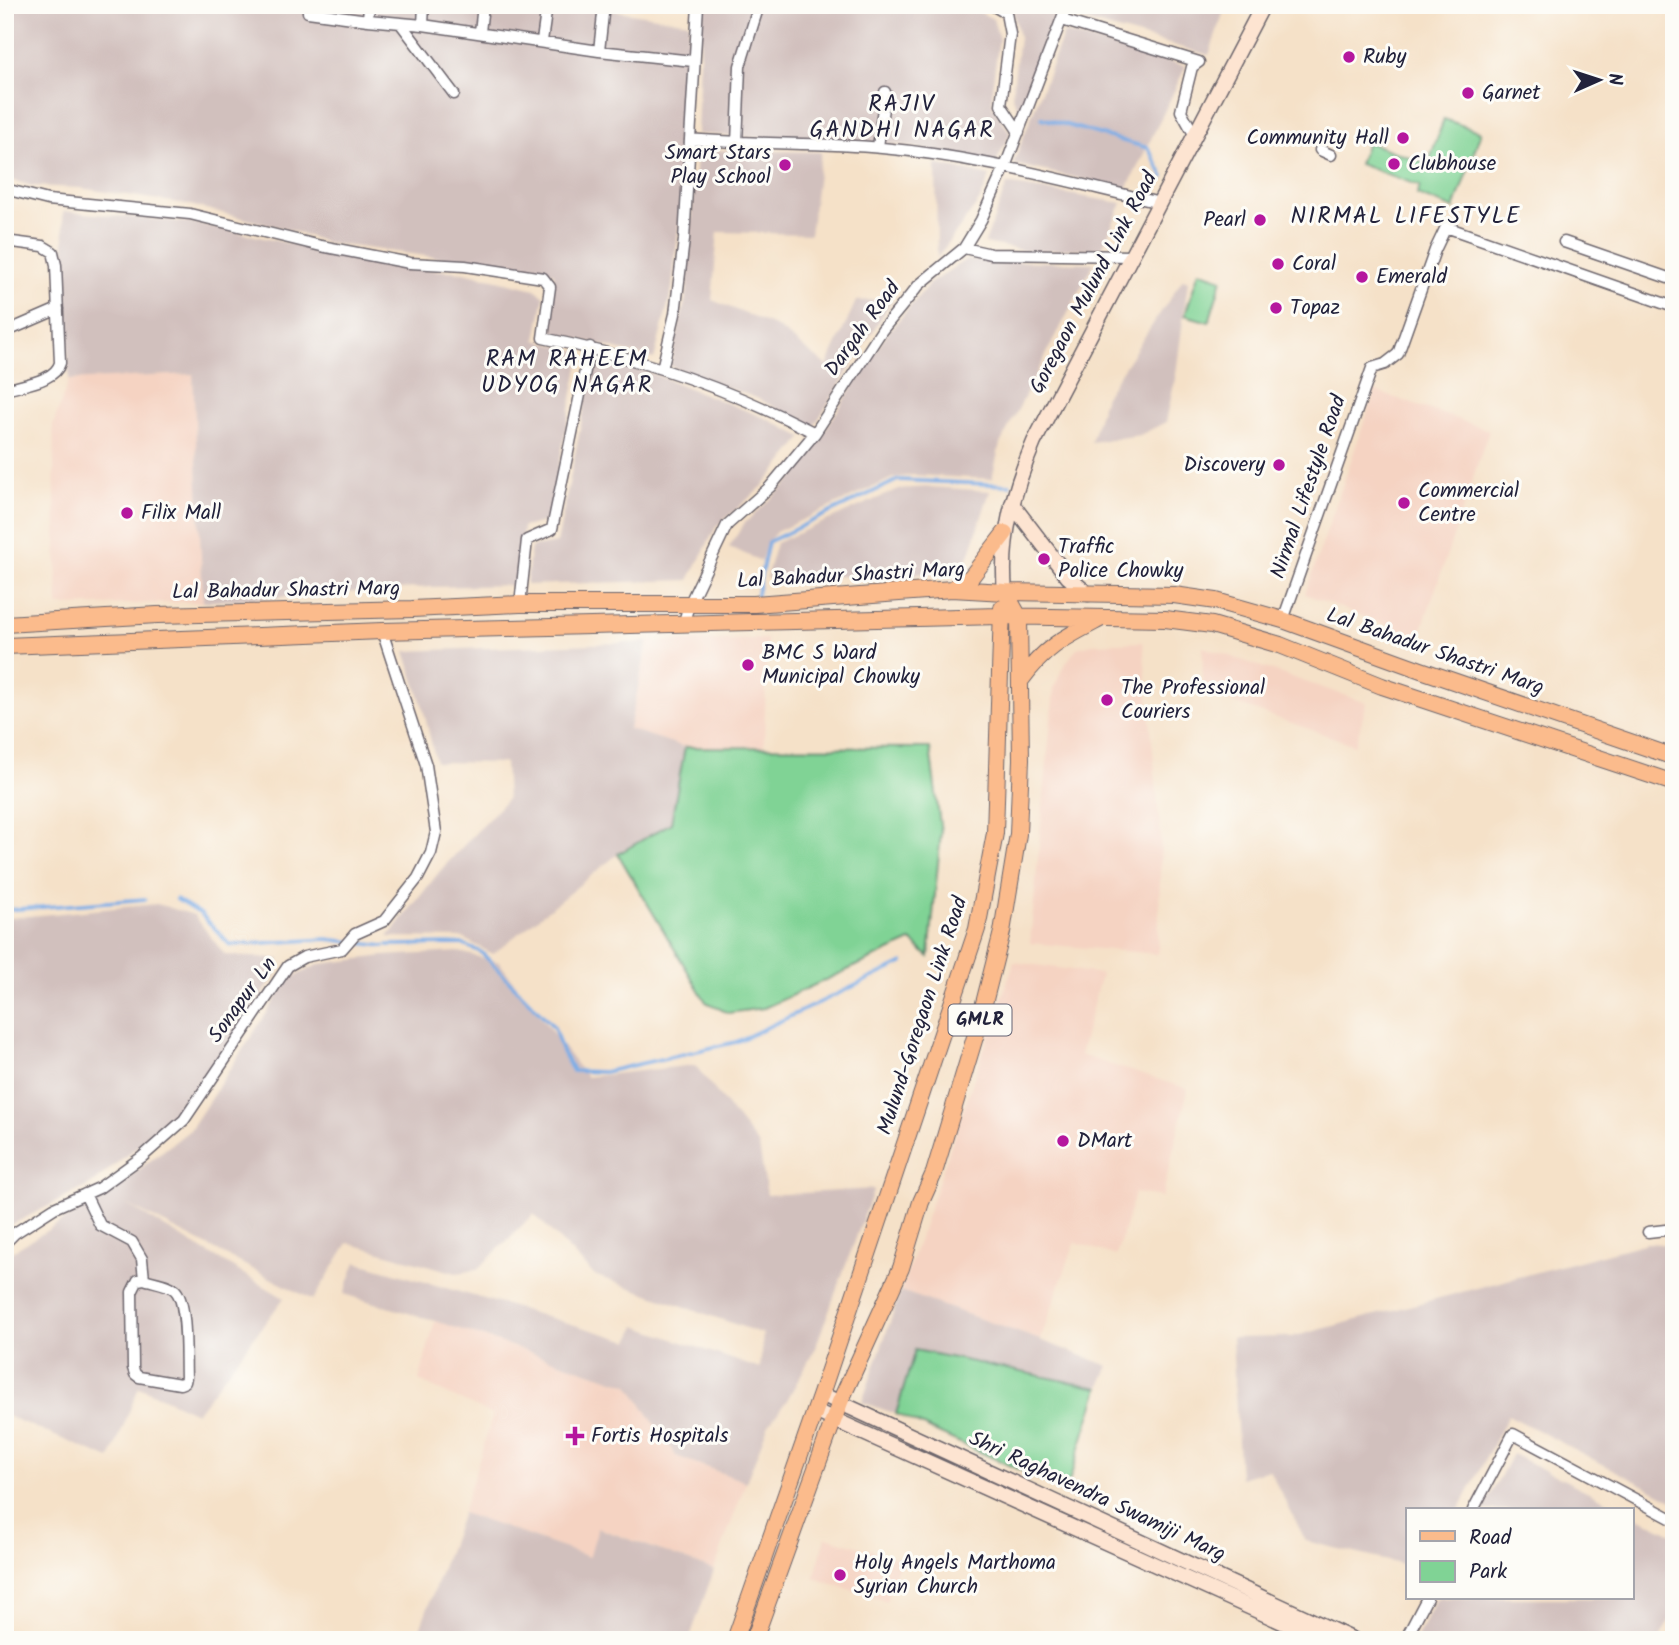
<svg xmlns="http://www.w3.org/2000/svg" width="1679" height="1645" font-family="Kalam,sans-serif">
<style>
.built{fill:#f5d3c2}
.industrial{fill:#d1c0bd}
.green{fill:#80d395;stroke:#517a68;stroke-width:2}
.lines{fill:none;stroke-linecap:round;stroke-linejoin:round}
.stream{stroke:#7cade7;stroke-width:3.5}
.street-casing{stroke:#6c656c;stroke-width:13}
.secondary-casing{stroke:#6c656c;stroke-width:17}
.primary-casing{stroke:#6c656c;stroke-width:18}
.street{stroke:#fff;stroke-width:10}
.secondary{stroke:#fde4d1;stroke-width:14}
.primary{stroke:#fbbb8c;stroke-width:16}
.poi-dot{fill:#b5179e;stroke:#fdfcf7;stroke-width:2.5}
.labels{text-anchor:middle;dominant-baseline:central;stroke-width:6;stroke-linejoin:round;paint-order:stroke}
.shield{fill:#fdfcf7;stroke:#646373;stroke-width:2}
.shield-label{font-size:19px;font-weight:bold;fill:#22223b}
.poi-label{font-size:21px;fill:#22223b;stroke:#fdfcf7;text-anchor:start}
.street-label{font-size:21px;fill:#22223b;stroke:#fdfcf7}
.neighbourhood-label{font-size:23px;letter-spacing:2px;fill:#22223b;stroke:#fdfcf7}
</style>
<rect width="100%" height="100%" fill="#fdfcf7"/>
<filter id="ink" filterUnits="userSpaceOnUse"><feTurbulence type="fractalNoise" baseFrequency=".0143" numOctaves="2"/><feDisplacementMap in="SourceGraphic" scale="14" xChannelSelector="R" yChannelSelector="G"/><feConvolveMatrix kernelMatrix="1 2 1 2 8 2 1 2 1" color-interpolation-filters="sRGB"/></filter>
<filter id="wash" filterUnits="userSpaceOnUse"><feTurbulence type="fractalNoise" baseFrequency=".00686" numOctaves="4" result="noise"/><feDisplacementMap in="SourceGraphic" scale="28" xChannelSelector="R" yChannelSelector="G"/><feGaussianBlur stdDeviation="1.57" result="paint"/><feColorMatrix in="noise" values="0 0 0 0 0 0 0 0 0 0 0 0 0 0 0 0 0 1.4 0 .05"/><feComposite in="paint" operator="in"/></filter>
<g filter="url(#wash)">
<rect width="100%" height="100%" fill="#f5e1c8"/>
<!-- built -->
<path class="built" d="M193,374L203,602L58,606L53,425L69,380Z
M1375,391L1489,430L1419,638L1305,594Z
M767,639L764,747H685L629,729L648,642Z
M1143,642L1161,839L1158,954L1030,943L1054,688L1063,667L1077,648L1092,644Z
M1203,647L1367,703L1355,745L1202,692Z
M1014,962L1101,974L1080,1055L1188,1089L1162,1197L1135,1193L1116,1256L1075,1242L1040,1340L901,1291Z
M435,1321L629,1385L676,1456L746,1482L714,1570L599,1528L589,1557L462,1513L493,1415L419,1381Z
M826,1537L901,1559L886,1601L814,1578Z"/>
<!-- industrial -->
<path class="industrial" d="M5,5H579L689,22L682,194L672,289L654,359L553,332L554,273L328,243L290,230L186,204L80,188L32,186L5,178Z
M702,5H966L993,19L999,39L992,88L993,107L1010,133L996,163L903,145L697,134Z
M1008,5H1058L1020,112L1012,96L1019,37L1012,7Z
M1075,5H1226L1209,55L1070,17Z
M1064,33L1186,66L1127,189L1013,164Z
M697,150L821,152L810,234L718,232L712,300L777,327L827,366L856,301L893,299L813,428L759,399L670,366L687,293Z
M936,164L990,176L980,200L937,258Z
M1007,184L1122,203L1102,248L1026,251L985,243Z
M63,211L195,223L403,268L464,272L535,289L544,296L536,340L581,352L548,521L523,527L516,585L431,587L203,602L193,374L69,380Z
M965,260L1094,263L1000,444L992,479L913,475L893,478L776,532L766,544L761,561L729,547L744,524L796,475L887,334L929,284Z
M1183,279L1188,281L1176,374L1166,422L1140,435L1091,442L1105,396Z
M595,355L626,363L661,377L765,418L803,437L764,485L716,527L689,580L526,585L531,547L557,543Z
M930,487L990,491L969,556L954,573L766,578L776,543L899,489Z
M648,642L629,729L685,747L671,823L618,854L493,954L463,938L388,937L440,871L507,799L505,763L436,762L422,704L405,651Z
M157,904L194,915L225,955L280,959L275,976L181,1111L90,1185L5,1228V930L9,918Z
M459,952L499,962L586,1077L695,1065L759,1146L767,1195L874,1189L814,1351L787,1400L768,1426L746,1482L676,1456L629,1385L435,1321L344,1294L356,1262L630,1341L636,1326L760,1369L763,1334L594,1275L534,1214L477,1270L456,1273L348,1243L313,1300L124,1203L284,1298L196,1413L139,1387L110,1459L5,1415V1256L107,1194L190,1130L289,979L320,964L384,956Z
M1647,1243L1674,1245V1501L1508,1415L1459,1510H1408V1566L1306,1541L1269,1470L1240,1478L1232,1338L1292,1337Z
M901,1291L1040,1340L1109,1366L1099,1388L915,1350L896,1414L862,1402Z
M1512,1454L1625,1510H1483Z
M462,1513L589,1557L598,1528L714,1570L689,1640H416Z
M1632,1514L1674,1535V1611L1659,1640H1415L1437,1598H1632Z"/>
<!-- green -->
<path class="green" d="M1444,119L1481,132L1454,209L1417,195L1420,186L1359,164L1367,142L1428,164Z
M1199,271L1222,279L1209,322L1185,315Z
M685,747L930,748L941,832L929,957L911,941L764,1008L728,1013L706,1002L618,854L671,823Z
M915,1350L1099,1388L1066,1491L896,1414Z"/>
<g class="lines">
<!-- stream -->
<path class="stream" d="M1042,118L1148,148L1164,177
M756,598L768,542L898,480L1010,485
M176,899L201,914L230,945L327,939L384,946
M5,910L145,899
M388,945L462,944L481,952L554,1027L562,1052L573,1071L604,1072L736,1042L903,963"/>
</g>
</g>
<g filter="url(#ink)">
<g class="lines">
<defs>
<path id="street" d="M308,5V12L368,20
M369,5L368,20L423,25L599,51L693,61
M992,5L1006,13L1010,34L1001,105L1019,132
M1062,20L1199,62L1192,67L1181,111L1194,134
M401,24L454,94
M423,25L424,5
M480,32L483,5
M542,41L547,5
M599,51L604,5
M690,139C754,145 818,142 882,148C976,156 1068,182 1160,203
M737,144L740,66L759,5
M878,147L885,92
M1320,150L1331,155
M5,189L48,200L190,214L321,246L410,263L465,266L543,278L550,287L543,338C637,357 730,389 815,433
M5,241L43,246L53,252L56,265L60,363C55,381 25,384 9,389
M1564,242L1674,280
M964,248L991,254L1132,256
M5,332L58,309
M662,369L675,314L684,240L698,5
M520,604L527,540L552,529L590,347
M1283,620L1372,368L1385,364L1398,354L1435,250L1446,227L1674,307
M683,625L689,605L727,525L770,487L815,433L882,330L919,285L964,248L981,220L1005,167L1067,5
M85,1194L100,1225L132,1242L142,1259L144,1279C153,1282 169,1284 175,1290C188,1302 185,1358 186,1377L185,1382L180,1384L139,1377L135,1374L133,1368L132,1292L138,1280L144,1279
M1648,1232L1674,1229
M5,1243L15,1233L54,1208L99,1188L142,1157L184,1120L288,966L304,957L342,949L355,934L384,921L418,878L431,853L436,832L426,765L382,631
M1473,1510L1513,1434L1674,1520
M1405,1640L1427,1598"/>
<path id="secondary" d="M1012,504L1068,577L1088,594
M1005,592C1000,539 1013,491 1034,442L1263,5
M821,1394L1354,1640
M815,1411L1322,1640"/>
<path id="primary" d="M952,589L971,577L1005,533
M5,624L157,615L412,609L520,604H754L952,589L1005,592L1174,595L1216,601L1283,620L1421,670L1674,757
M5,646L382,631L1000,616L1165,619L1212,625L1280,645L1382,686L1674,783
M1021,680C1046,646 1064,638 1100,619
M735,1640L821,1394L977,929L995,833L1002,608
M754,1640L840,1402L901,1268L921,1202L934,1173L978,1027L1002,932L1018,834L1021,759L1019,617L1005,592"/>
</defs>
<!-- street casing -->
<use href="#street" class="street-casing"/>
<!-- secondary casing -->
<use href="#secondary" class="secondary-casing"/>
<!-- primary casing -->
<use href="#primary" class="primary-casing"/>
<!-- street -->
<use href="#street" class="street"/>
<!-- secondary -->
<use href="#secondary" class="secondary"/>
<!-- primary -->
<use href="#primary" class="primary"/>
</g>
</g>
<!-- markers -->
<g class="poi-dot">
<circle cx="1349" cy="57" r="7"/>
<circle cx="1468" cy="93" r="7"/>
<circle cx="1403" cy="138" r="7"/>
<circle cx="1394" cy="164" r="7"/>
<circle cx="785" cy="165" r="7"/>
<circle cx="1260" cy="220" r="7"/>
<circle cx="1278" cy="264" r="7"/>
<circle cx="1362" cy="277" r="7"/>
<circle cx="1276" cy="308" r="7"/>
<circle cx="1279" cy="465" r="7"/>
<circle cx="1404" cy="503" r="7"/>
<circle cx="127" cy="513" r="7"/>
<circle cx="1044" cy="559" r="7"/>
<circle cx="748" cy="665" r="7"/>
<circle cx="1107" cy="700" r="7"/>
<circle cx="1063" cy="1141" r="7"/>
<path d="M571.5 1425.5h7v7h7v7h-7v7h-7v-7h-7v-7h7z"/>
<circle cx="840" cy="1575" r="7"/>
</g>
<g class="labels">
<!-- shield labels -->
<rect class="shield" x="948.5" y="1004.5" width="63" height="31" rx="5"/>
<g class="shield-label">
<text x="980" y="1020">GMLR</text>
</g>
<!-- poi labels -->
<g class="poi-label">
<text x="1363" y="57">Ruby</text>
<text x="1482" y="93">Garnet</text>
<text x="1389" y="138" text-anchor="end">Community Hall</text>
<text x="771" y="153" text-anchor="end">Smart Stars<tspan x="771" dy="24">Play School</tspan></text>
<text x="1408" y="164">Clubhouse</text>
<text x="1246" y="220" text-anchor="end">Pearl</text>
<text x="1292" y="264">Coral</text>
<text x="1376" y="277">Emerald</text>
<text x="1290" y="308">Topaz</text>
<text x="1265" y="465" text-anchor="end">Discovery</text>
<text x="1418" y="491">Commercial<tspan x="1418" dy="24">Centre</tspan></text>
<text x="141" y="513">Filix Mall</text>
<text x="1058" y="547">Traffic<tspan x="1058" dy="24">Police Chowky</tspan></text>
<text x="762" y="653">BMC S Ward<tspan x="762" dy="24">Municipal Chowky</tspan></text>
<text x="1121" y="688">The Professional<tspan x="1121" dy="24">Couriers</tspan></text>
<text x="1077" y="1141">DMart</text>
<text x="591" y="1436">Fortis Hospitals</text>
<text x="854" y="1563">Holy Angels Marthoma<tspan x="854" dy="24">Syrian Church</tspan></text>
</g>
<!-- street labels -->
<g class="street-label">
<text transform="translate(1094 283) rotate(-62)">Goregaon Mulund Link Road</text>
<text transform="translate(863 329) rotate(-54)">Dargah Road</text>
<text transform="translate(1309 487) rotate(-71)">Nirmal Lifestyle Road</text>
<text transform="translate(851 576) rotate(-3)">Lal Bahadur Shastri Marg</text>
<text transform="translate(286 591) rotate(-1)">Lal Bahadur Shastri Marg</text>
<text transform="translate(1435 652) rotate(19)">Lal Bahadur Shastri Marg</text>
<text transform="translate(243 1000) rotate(-54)">Sonapur Ln</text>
<text transform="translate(923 1016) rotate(-72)">Mulund-Goregaon Link Road</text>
<text transform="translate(1097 1497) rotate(25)">Shri Raghavendra Swamiji Marg</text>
</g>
<!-- neighbourhood labels -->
<g class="neighbourhood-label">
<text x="902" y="105">RAJIV<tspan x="902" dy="26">GANDHI NAGAR</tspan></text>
<text x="1406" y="217">NIRMAL LIFESTYLE</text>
<text x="567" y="360">RAM RAHEEM<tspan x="567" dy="26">UDYOG NAGAR</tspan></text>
</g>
</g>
<!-- margin -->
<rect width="1679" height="1645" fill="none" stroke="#fdfcf7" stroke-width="28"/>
<!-- legend -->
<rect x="1406" y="1508" width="228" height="91" fill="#fdfcf7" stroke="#a5a5ac" stroke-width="2"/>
<rect x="1420" y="1531" width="35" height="10" fill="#fbbb8c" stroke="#a5a5ac" stroke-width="2"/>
<text x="1469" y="1544" font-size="21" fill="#22223b">Road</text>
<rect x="1420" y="1561" width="35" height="21" fill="#80d395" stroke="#a5a5ac" stroke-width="2"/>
<text x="1469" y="1578" font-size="21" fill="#22223b">Park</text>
<!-- north arrow -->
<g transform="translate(1599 80) rotate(87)" stroke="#fdfcf7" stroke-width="5" paint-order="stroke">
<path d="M0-5L12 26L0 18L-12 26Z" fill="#22223b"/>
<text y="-10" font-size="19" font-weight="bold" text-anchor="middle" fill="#22223b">N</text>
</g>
</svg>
